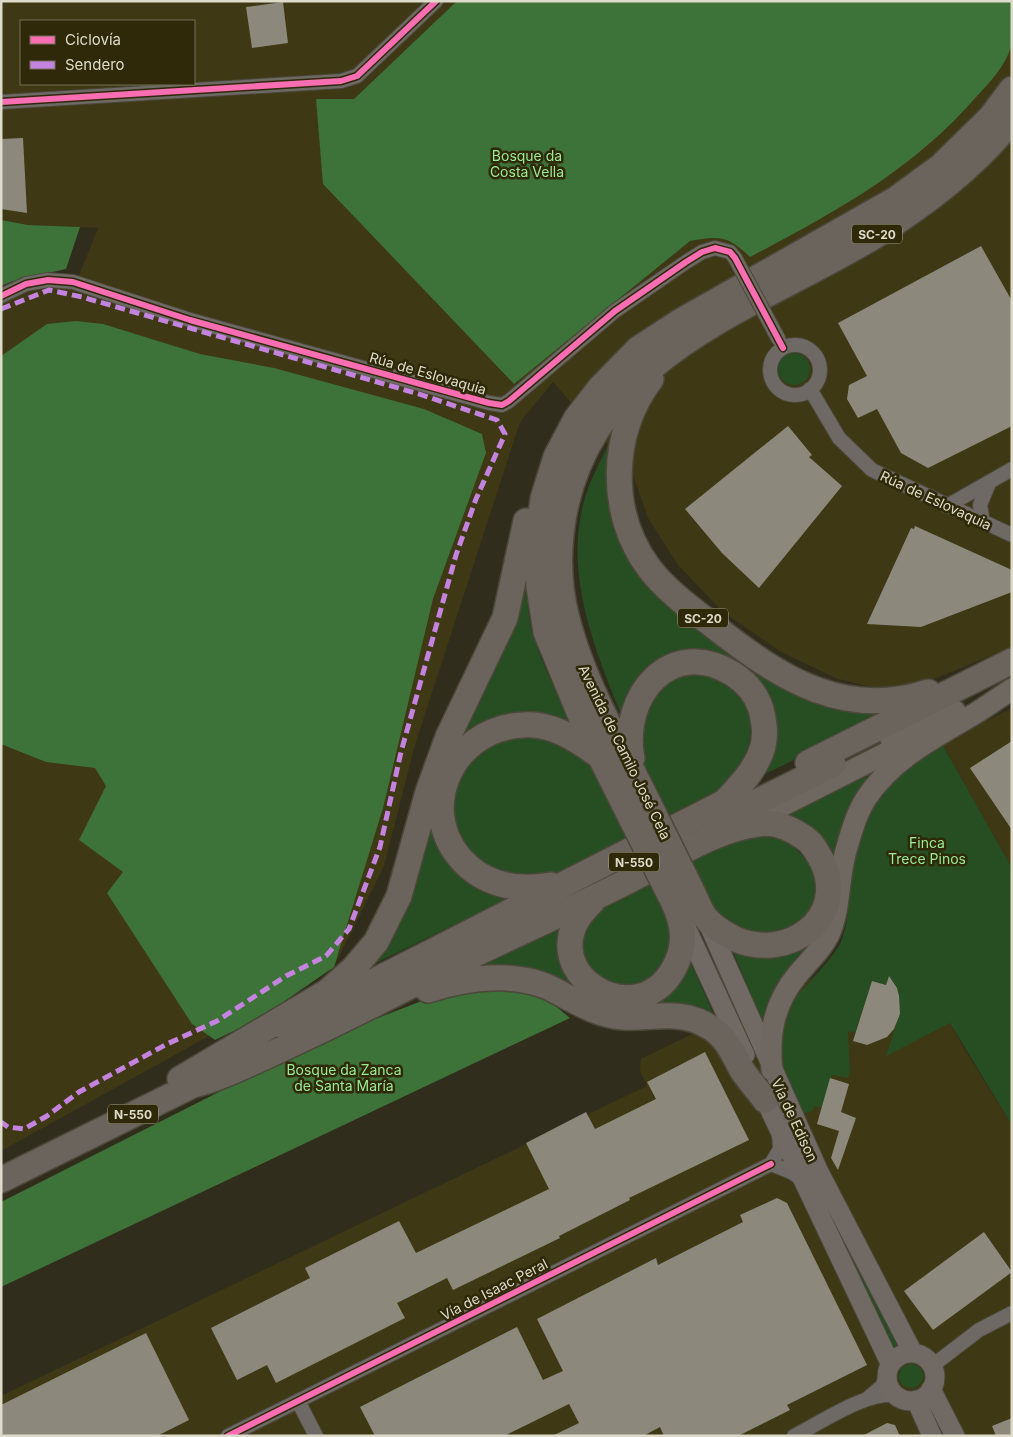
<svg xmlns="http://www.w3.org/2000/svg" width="1013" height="1437" font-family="Inter,sans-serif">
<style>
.built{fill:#3f3814;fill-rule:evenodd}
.green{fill:#264e22}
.forest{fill:#3d7238}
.building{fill:#8c897c}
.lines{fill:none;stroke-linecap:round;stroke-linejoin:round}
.street-casing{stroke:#4b483a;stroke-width:16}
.secondary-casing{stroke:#4b483a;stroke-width:21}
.primary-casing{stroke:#4b483a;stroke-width:24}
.highway-casing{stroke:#4b483a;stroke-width:28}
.street{stroke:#6e6964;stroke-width:14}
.secondary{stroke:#716a64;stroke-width:19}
.primary{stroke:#6f6860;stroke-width:21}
.highway{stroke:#6a645c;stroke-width:25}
.street-bridge-casing{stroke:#4b483a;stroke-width:16;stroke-linecap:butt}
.highway-bridge-casing{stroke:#4b483a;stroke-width:28;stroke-linecap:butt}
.street-bridge{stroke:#6e6964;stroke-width:14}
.highway-bridge{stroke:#6a645c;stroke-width:25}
.quiet{stroke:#c483df;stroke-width:5;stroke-dasharray:10 5;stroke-linecap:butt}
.cycleway-casing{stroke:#2f290a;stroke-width:9}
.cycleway{stroke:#f96db3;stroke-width:6}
.labels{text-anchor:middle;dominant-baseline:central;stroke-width:5;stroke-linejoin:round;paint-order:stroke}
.shield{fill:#2f290a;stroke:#aaa690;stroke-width:1}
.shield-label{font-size:12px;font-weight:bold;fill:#dedbca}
.park-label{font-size:14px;fill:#98ed94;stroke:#2f290a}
.street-label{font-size:14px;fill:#dedbca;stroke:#2f290a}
</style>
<rect width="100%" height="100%" fill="#312d1d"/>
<!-- built -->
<path class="built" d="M1,1H1012V647L929,681L882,689L838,679L781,652L722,611L678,565L648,518L632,472L553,382L520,422L414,748L384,866L334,967L1,1151V303L30,289L49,286L74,288L98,228L28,225L1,220ZM21,21H194V84H21Z
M1012,708V868L942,744Z
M902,937L964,1048L1012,1125V1436H1V1396L647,1086L640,1071L641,1059L696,1032Z"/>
<!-- green -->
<path class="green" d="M778 369a16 16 0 1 1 32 0a16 16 0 1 1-32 0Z
M621,421L618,521L763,671L903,707L767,773L774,745V717L703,652C691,653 675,653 664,657C641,664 629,694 621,714C592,643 560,563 589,486C598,464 610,442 621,421Z
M523,573L531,630L543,663L573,729L542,716L502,715L472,727L456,742Z
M697,673C709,676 723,678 733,687C765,719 749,769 716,795C702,806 684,813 669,822C662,807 644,777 642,762C637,729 644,691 678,677C684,674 691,674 697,673Z
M539,733L586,758L630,846L572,874L516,882L485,873L457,843L447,793L470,749Z
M942,744L1012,868V1125L950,1023L886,1056C895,1027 908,1005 890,977L886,985L872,981L855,1033L848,1031L850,1072L848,1078L832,1075L822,1108L814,1106L812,1111L801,1114C780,1070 775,1045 794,1000C805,986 833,958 840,944C851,918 848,896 852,869C861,803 890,779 942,744Z
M865,775L869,782L837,863L780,812Z
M430,820C441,873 470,875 514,895L372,965C408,921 416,874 430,820Z
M768,835L787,840L809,863L815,877L816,893L812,908L792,930L762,936L735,926L719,914L708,900L687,859L744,838Z
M648,877L667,914L675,941L657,982L613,992L579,959L586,916Z
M565,919L569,968L660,998C676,989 683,977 690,961L717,1022L663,1006L479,971L477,964Z
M820,927L767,1032L731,947Z
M822,1190L899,1347L893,1350L816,1193Z
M899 1376a12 12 0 1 1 24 0a12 12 0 1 1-24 0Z"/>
<!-- forest -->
<path class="forest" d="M457,1H1012C1012,15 1013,34 1011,47C1005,66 991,81 977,96C912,171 835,212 750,257C727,235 720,236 690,241L514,384L323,184L316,99H354Z
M1,220L28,225L80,227L66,269L13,281L1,286Z
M76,321L103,324L200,354L274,368L424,409L482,434L486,453L433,599L383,808L334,967L260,1018L215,1040L192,1024L107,893L123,872L79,840L106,786L95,768L46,762L1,744V356L47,324Z
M474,988L510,991L546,998L570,1018L1,1287V1202L326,1038L432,997Z"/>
<!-- building -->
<path class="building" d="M283,2L288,43L252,48L246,7Z
M23,138L27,213L1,209V139Z
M981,246L1012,301V426L928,468L901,453L877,409L858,418L847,399L849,385L867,376L838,323Z
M788,426L812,455L809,457L842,486L759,588L722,553L685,509Z
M915,526L1012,570V592L921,627L867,624L911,528L914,529Z
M1012,741V830L970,768Z
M889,976L897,988L899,996L900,1014L894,1029L887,1037L867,1045L853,1041L872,981L886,985Z
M705,1052L749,1140L629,1198L630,1200L559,1236L560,1238L453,1290L447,1278L397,1303L405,1318L276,1383L267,1365L237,1380L211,1328L310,1278L305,1268L399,1221L416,1253L549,1189L526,1143L586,1112L595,1129L656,1099L647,1082Z
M830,1078L849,1084L841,1112L856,1118L838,1170L831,1158L839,1131L817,1124Z
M777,1198L787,1203L867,1365L787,1405L790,1410L738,1436H664L660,1427L643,1436H552L579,1423L569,1404L504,1436H375L360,1407L517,1327L543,1380L563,1371L537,1319L656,1258L658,1265L743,1222L740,1215Z
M984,1232L1012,1272L933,1330L904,1291Z
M146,1333L189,1420L157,1436H1V1405Z
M1012,1418V1436H996L992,1426Z
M887,1423L895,1425L900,1436H862Z"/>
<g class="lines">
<defs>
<path id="street" d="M1,102L341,81L357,76L436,1
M1,296L26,284L48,280L73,282L190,320L489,403L502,405L509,401L615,311L686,262L702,252L715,248L730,252L735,258
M770 370a25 25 0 1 1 50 0a25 25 0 1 1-50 0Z
M810,389L839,438L872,470L1012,535
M947,506L1012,469
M983,522L980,505L989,483
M779,1133L780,1149L771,1164L791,1172L802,1179
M932,1366L979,1330L1012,1313
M868,1398L882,1386L886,1377
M298,1401L316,1436
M228,1436L771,1164
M794,1436C822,1422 865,1392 895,1395"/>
<path id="secondary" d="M707,921L819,1172L913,1353
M684,923L745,1055
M760,1089L890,1363
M887 1377a24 24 0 1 1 48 0a24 24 0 1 1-48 0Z
M931,1389L955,1436
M916,1400L932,1436"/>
<path id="primary" d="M891,739L955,711
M746,824L910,741
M772,1070C768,1034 774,1003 798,974C809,961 823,948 830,932C841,905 838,874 847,847C852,830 857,812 867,797C893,759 932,739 971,716C985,708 998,698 1012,689"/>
<path id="highway" d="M651,379C610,434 608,513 649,568C668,593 696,612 720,631C783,680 846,719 928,692
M632,758C620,696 671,635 733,674C746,682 756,694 761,709C764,722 766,733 763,746C757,769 739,786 724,803
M808,763L1012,661
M650,806C620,744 582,682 566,615C557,578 558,540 566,504C602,349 758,308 878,234C927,203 976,166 1012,120
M632,820L584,724L546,632L539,587L537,545L543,499L556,457L576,419L600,388L638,349L681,321L896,199L941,166L991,117L1012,89
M710,825L833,764
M551,885C522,890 492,887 469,867C412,817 449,728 523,725C552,723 576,739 598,755
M592,902C521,968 641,1044 677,962C688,937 681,916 669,893
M428,990C466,978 509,971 548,987C571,998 595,1015 622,1017C653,1019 682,1008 711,1028C727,1038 733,1054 742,1070C749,1081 758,1090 765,1100
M289,1032L347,995L725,802
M180,1079L327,992L353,969L376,942L399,896L428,792L448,737L505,618L526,521
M193,1085C219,1079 242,1067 267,1056C317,1033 366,1009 414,984C485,948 559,916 630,880C668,861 715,829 758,824C775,821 792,829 806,839C813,844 817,852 822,861C849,918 788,962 735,939C725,934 712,926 705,917C698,907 694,894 688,883
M1,1180L207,1078"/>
</defs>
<!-- street casing -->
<use href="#street" class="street-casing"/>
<!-- secondary casing -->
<use href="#secondary" class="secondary-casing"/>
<!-- primary casing -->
<use href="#primary" class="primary-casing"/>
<!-- highway casing -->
<use href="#highway" class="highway-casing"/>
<!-- street -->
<use href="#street" class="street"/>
<!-- secondary -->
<use href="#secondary" class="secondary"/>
<!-- primary -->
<use href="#primary" class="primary"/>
<!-- highway -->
<use href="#highway" class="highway"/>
<defs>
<path id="street-bridge" d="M735,258L779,340"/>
<path id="highway-bridge" d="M650,806L688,883
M632,820L669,893"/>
</defs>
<!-- street-bridge casing -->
<use href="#street-bridge" class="street-bridge-casing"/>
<!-- highway-bridge casing -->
<use href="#highway-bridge" class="highway-bridge-casing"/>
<!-- street-bridge -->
<use href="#street-bridge" class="street-bridge"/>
<!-- highway-bridge -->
<use href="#highway-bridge" class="highway-bridge"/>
<!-- quiet -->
<path class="quiet" d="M1,309L49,290L82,297L419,394L497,420L505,434L476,499L456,555L401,752L380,847L349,929L326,956L286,976L217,1021L167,1044L79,1092L47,1116L24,1129L8,1127L1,1122"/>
<defs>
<path id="cycleway" d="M1,102L341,81L357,76L436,1
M1,296L26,284L48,280L73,282L190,320L489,403L502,405L509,401L615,311L686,262L702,252L715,248L730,252L735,258L783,348
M228,1436L771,1164"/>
</defs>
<!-- cycleway casing -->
<use href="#cycleway" class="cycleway-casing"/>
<!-- cycleway -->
<use href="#cycleway" class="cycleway"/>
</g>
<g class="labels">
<!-- shield labels -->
<g class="shield">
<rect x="852" y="224.5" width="50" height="19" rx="4"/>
<rect x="678" y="608.5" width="50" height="19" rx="4"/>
<rect x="609" y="852.5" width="50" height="19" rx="4"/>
<rect x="108" y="1104.5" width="50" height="19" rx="4"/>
</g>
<g class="shield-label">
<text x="877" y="234">SC-20</text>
<text x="703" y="618">SC-20</text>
<text x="634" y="862">N-550</text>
<text x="133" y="1114">N-550</text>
</g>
<!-- park labels -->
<g class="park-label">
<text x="527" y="155">Bosque da<tspan x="527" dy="16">Costa Vella</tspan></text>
<text x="927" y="842">Finca<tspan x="927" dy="16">Trece Pinos</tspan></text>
<text x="344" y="1069">Bosque da Zanca<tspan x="344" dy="16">de Santa María</tspan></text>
</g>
<!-- street labels -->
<g class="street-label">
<text transform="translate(428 373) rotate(16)">Rúa de Eslovaquia</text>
<text transform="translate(936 500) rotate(25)">Rúa de Eslovaquia</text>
<text transform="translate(625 752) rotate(64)">Avenida de Camilo José Cela</text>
<text transform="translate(795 1120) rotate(65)">Vía de Edison</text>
<text transform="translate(494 1289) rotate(-27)">Vía de Isaac Peral</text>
</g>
</g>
<!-- border -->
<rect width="1013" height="1437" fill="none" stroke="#dedbca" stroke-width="5"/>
<!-- legend -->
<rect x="20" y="20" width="175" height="65" fill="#2f290a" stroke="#757057"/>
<rect x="30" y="36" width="25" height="8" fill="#f96db3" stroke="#757057"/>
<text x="65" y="45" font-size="15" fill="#dedbca">Ciclovía</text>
<rect x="30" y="61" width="25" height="8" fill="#c483df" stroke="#757057"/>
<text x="65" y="70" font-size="15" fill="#dedbca">Sendero</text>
</svg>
